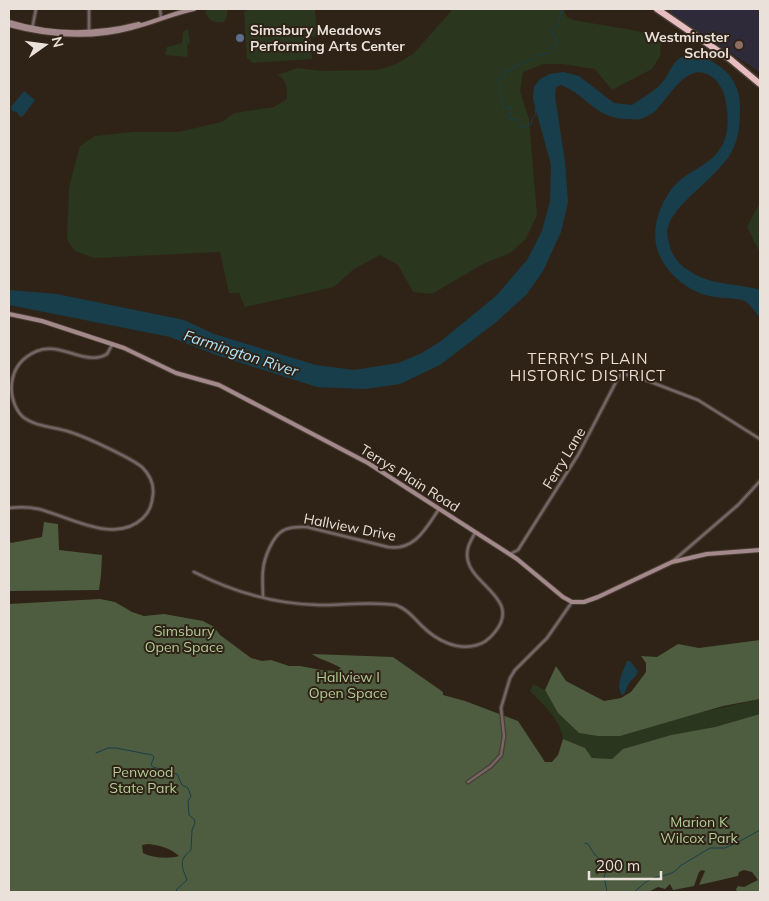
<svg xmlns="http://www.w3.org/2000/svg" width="769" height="901" font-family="Mulish,sans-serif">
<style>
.education{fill:#2e2a3a}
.green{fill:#2a361d}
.forest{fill:#4e5d3f;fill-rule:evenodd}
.water{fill:#183e4c}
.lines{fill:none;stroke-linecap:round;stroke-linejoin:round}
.stream{stroke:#183e4c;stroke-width:1}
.street-casing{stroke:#493e32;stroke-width:5}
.secondary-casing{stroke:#493e32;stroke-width:6}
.highway-casing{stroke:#493e32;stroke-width:9}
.street{stroke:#766567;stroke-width:2.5}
.secondary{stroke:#a4898c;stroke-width:4}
.highway{stroke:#e8bdc2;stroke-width:6}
.service-dot{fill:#5c6f8a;stroke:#2f2317;stroke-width:2}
.education-dot{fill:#8d6e63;stroke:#2f2317;stroke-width:2}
.labels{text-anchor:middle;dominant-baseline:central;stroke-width:4;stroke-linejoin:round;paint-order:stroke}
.poi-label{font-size:14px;font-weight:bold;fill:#e9e1da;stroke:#2f2317;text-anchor:start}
.street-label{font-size:14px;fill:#e9e1da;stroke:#2f2317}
.park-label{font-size:14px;fill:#b3cd96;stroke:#2f2317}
.water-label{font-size:15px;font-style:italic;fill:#b1e6fd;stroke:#2f2317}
.neighbourhood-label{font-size:15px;letter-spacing:1px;fill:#efdecf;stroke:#2f2317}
</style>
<rect width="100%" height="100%" fill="#2f2317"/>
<!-- education -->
<path class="education" d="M668,9H760V72L675,17Z"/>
<!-- green -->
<path class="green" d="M227,9V16L224,22C212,23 210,21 205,12L207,10Z
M249,9H315L317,36L311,37L312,59L252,63L250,60L247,59L244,12Z
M453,9H563L567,17L573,20L661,35L660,56L652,69L612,90L595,69L562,64H544L523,72L520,91L529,119L537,215L526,239L510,253L483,264L432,294L413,292L398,265L380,255L354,269L334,287L245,307L239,293H229L220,252L94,258L75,251L67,240L69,187L80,146L95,136L134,132H178L222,122L234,113L274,107L287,99C287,87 288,81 277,75L297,68L322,71L378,70L396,64L413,54Z
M188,29L190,42L187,45L188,57L165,55L167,47L182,43L183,32Z
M760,202V253L747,227Z
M533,684L545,690L558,713L579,733L598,736L760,699V714L715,727L671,735L623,749L612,759L592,758L585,748L563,739C561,720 543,704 530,691Z"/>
<!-- forest -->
<path class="forest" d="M44,522L58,524L59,550L102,555L101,575L99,590L9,591V541L11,543L42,537Z
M100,599L115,602L132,612L144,616L164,614L203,621L214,627L220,635L251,658L262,661L271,660L289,666H300L321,670L337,671L341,668C332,662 320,660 312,654L393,657L443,692V695L465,701L518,721L545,762H552L558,755L563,739L585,748L592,758L612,759L623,749L671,735L715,727L760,714V892H737L736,889L738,886L744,887L758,880L752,872L744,870L739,872L738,876L699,885L705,871L702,870L699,872L694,886L673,890L670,884L665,889L658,887L648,892H9V604ZM148,844C159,845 171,848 179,856C171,859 151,858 143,853L142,845Z
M760,640V699L723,706L620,736H598L579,733L558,713L545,690L556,666L566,681L604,701L621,698L631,692L646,672V663L641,656L657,657L678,644L699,648Z"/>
<!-- water -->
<path class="water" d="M695,53C721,64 740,77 740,108C740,123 739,139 731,153C717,178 674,203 668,227C666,232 668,238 669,243C671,255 680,266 691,272C712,286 738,283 760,290V318C756,313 750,304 745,301C738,298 722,298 715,297C691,294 667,275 658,252C650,230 660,202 675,185C686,172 706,167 717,153C729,139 729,120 726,103C725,93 719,80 709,75C687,62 669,97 657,109C654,113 646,117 641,119C637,120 631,119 626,119C595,118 587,95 561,85L556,87L555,96L565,162L568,202L561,232L543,271L527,294L495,323L440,365L400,384L365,389L317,387L216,355L170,337L9,305V290L57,294L184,320L214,334L316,365L354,370L398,363L420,354L441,341L496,296L527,260L542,231L550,201L551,165L533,99L534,87L540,79L550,74L563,72L579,76L614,103L632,105C641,99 653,92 661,84C675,67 670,58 695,53Z
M24,91L35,100L23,116L20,117L17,112L12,111L11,107Z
M627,661H630L638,671C636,678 631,679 628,685C625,690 627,692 622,695C615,685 623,672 627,661Z"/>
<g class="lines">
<!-- stream -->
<path class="stream" d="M536,108L535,109L536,114L532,119L531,124L528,126L520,127L515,119H509L507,114L512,112L511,107L503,108L504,102L498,92L501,85L498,83L499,78L504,77L505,74L503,72L504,70L511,71L513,67L517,65L532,59L538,55L548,53L556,44V38L552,32L554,27L559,24L561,10
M96,753L108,748H116L152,755L154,757L151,765L153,767L177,774L182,785L188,788L191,796L188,801L189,815L194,819L195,823L192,830L191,850C178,860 182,867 187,880L177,889L176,892
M585,843L588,844L595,855L606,864L607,871L604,876L607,892
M634,892C640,888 644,882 651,879C661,875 673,876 680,866L710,848H725L742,840L760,830"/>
<defs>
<path id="street" d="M160,9L161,19
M32,29L36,9
M89,32V9
M9,508C19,507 29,507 39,509C70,517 115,545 143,518C150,511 152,504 153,494C154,484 149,474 142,467C129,457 86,437 70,432C55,427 36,427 23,417C14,409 10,393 12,382C14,367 23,357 37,351C60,341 86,367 107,354L112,345
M510,554L518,550L578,455L618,378L622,374L635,376L698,400L760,439
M673,561L738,505L760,481
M194,572C233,592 276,604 319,605C343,605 373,601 396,605C407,609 414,618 422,626C436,640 457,651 477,645C485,643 491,637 495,632C521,600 474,586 468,561C465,550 470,542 475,533
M263,597C263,588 262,579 263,570C264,558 273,535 284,530C292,526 300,527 307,527L388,547C415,551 426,528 439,509
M468,782L491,766L501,755L504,736L501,708L510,678L515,670L547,638L572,602"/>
<path id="secondary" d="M9,22C51,35 96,35 139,24
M9,25C50,36 90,39 131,28C153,23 173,13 194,9
M9,314L42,321L124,348L176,373L219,385L368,463L517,559L563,597L572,602H584L598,597L672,562L707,554L760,550"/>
<path id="highway" d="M657,9L730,59L760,84"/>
</defs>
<!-- street casing -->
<use href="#street" class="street-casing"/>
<!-- secondary casing -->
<use href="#secondary" class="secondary-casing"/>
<!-- highway casing -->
<use href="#highway" class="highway-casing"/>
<!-- street -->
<use href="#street" class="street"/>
<!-- secondary -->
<use href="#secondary" class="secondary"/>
<!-- highway -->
<use href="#highway" class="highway"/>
</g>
<!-- markers -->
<circle class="service-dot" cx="240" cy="38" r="5"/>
<circle class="education-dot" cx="739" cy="45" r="5"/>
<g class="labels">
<!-- poi labels -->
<g class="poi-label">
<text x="250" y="30">Simsbury Meadows<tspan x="250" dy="16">Performing Arts Center</tspan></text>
<text x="729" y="37" text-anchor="end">Westminster<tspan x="729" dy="16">School</tspan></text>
</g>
<!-- street labels -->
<g class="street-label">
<text transform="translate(564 458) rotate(-59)">Ferry Lane</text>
<text transform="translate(410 478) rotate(32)">Terrys Plain Road</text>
<text transform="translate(350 527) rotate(11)">Hallview Drive</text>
</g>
<!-- park labels -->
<g class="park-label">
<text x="184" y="631">Simsbury<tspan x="184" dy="16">Open Space</tspan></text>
<text x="348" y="677">Hallview I<tspan x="348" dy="16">Open Space</tspan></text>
<text x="143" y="772">Penwood<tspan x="143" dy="16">State Park</tspan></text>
<text x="699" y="822">Marion K<tspan x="699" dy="16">Wilcox Park</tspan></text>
</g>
<!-- water labels -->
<g class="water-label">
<text transform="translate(241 353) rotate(18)">Farmington River</text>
</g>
<!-- neighbourhood labels -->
<g class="neighbourhood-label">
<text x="588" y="358">TERRY'S PLAIN<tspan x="588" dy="17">HISTORIC DISTRICT</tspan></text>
</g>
</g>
<!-- border -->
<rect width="769" height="901" fill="none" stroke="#e9e1da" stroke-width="20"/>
<!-- north arrow -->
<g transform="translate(45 45) rotate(76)" stroke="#2f2317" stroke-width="4" paint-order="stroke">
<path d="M0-4L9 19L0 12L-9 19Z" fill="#e9e1da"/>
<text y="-8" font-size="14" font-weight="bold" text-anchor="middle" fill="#e9e1da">N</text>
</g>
<!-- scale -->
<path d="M589 871v8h72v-8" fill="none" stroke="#e9e1da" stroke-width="2.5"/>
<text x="596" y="871" font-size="15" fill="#e9e1da" stroke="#2f2317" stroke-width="4" paint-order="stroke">200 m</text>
</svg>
